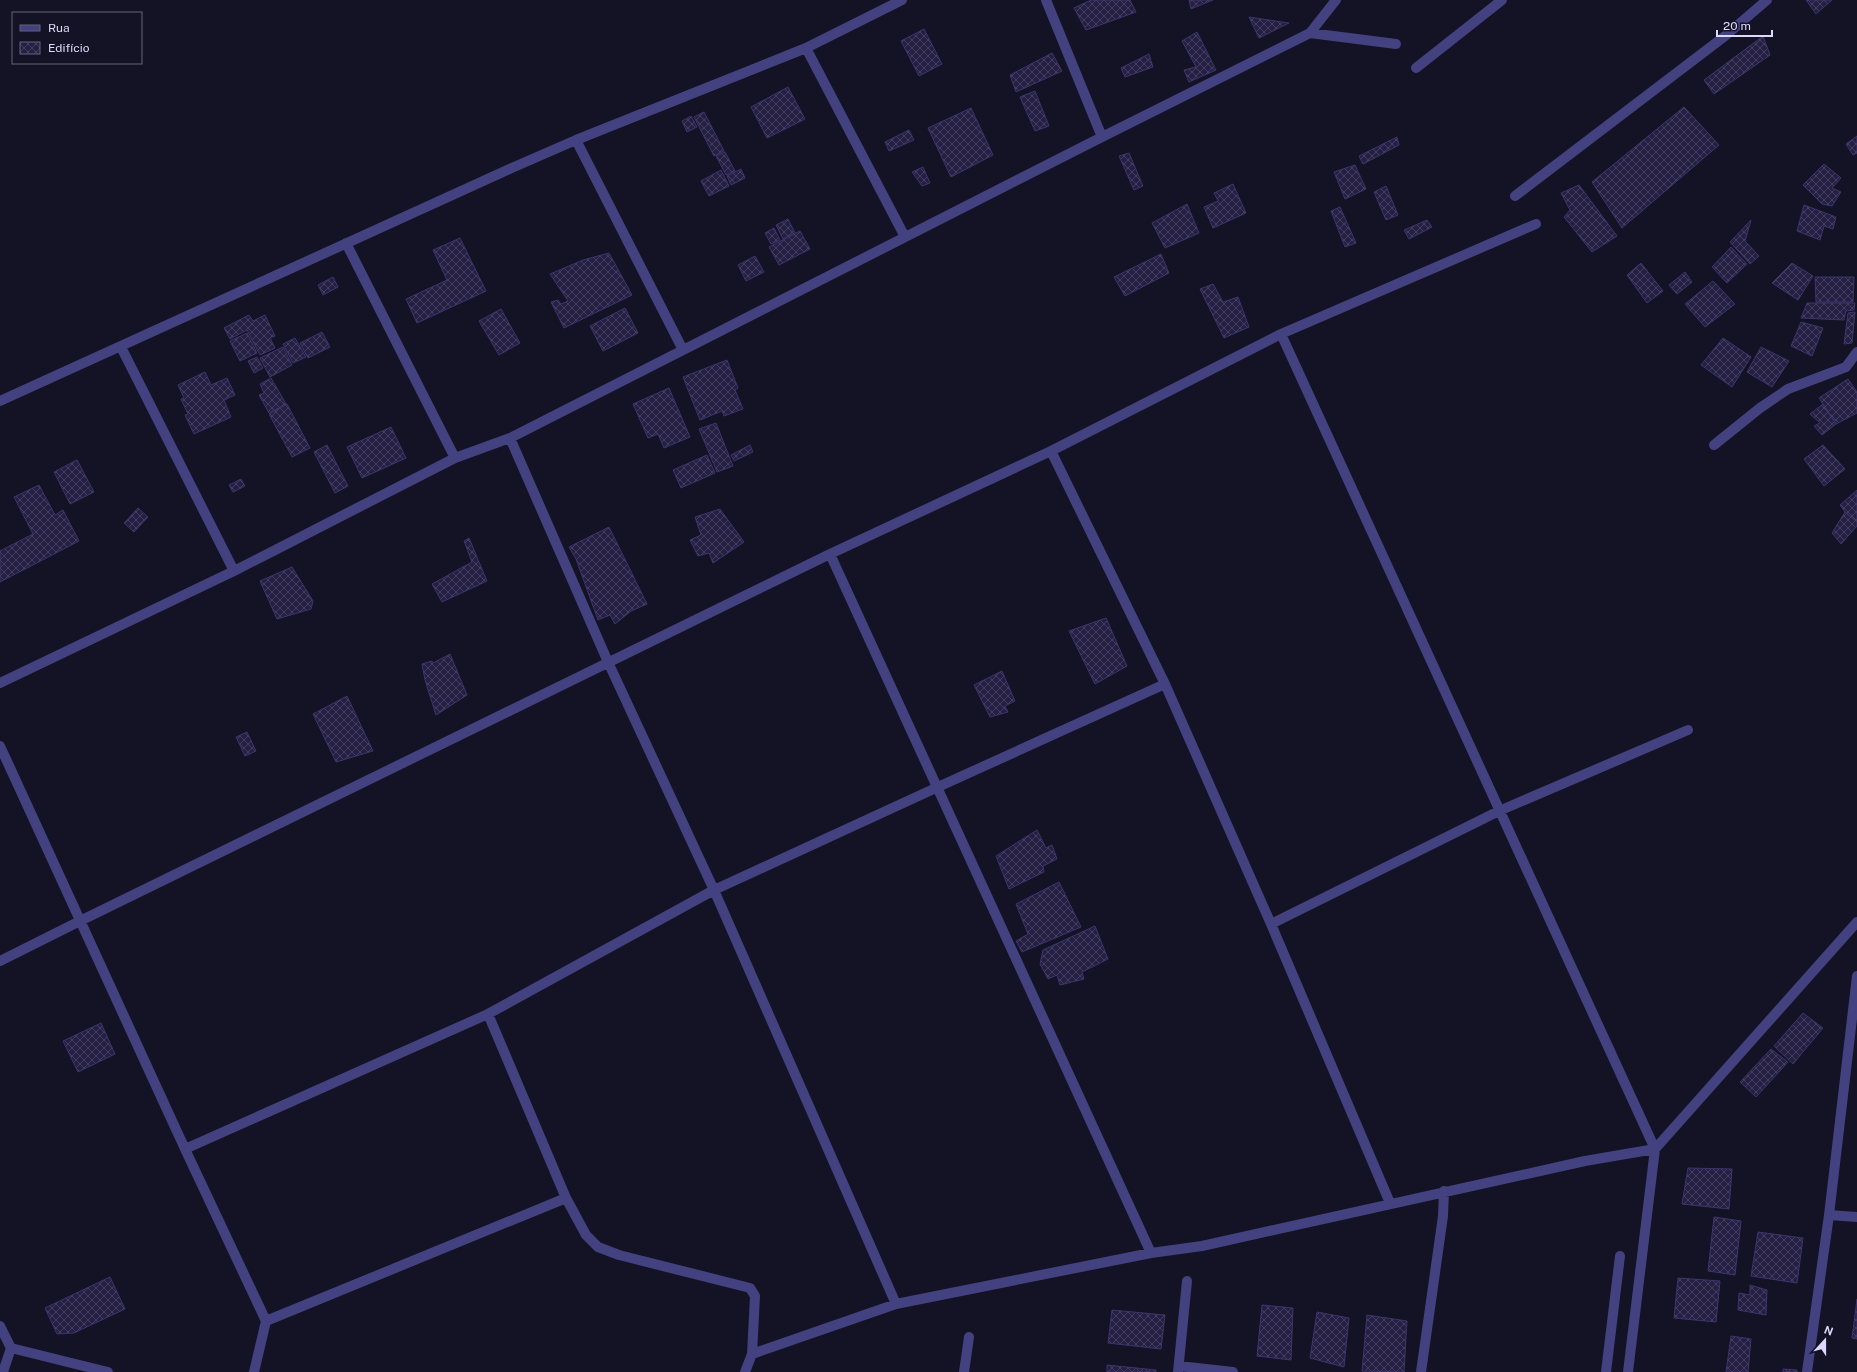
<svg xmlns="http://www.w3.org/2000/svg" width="1857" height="1372" font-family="'Public Sans',sans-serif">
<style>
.building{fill:url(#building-cross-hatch);stroke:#3e346d}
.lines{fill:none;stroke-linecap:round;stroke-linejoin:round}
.minor{stroke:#43417f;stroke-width:10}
</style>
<defs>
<pattern id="building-cross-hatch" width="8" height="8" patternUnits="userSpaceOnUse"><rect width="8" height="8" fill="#261f44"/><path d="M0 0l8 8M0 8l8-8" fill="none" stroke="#453f60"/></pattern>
</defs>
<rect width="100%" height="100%" fill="#141225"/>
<!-- building -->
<path class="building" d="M1091,0H1130L1136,12L1086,30L1074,8Z
M1189,0H1213L1191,9Z
M1806,0H1832L1816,14Z
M1249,17L1289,23L1259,38Z
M924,29L942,64L919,76L901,41Z
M1197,32L1216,70L1189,82L1184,70L1196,67L1182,41Z
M1763,36L1770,55L1714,94L1704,80Z
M1052,53L1062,71L1016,92L1010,75Z
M1149,54L1153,67L1125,77L1121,68Z
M788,87L805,119L767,138L751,107Z
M1035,91L1049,126L1035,131L1020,97Z
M1684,107L1719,145L1622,228L1592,182Z
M971,108L993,155L951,177L928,128Z
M704,112L724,151L714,156L694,117Z
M691,116L697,127L687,132L682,121Z
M909,130L914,140L889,151L885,142Z
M1857,136V153L1853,155L1846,144Z
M1397,137L1399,145L1363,164L1359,156Z
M725,152L735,171L726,175L716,156Z
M1129,153L1143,186L1134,190L1119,156Z
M1824,164L1841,178L1832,188L1841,192L1832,206L1822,204L1803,185Z
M1355,165L1366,189L1345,199L1334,172Z
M923,167L930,183L922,186L912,172Z
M741,169L745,178L731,185L727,176Z
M721,170L729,186L709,196L701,181Z
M1233,184L1246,213L1213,228L1204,207L1218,201L1214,193Z
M1579,185L1617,236L1592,252L1564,217L1570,210L1561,193Z
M1386,186L1398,215L1386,220L1374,192Z
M1187,204L1199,233L1165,248L1152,223Z
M1804,205L1836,217L1833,229L1824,226L1820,240L1797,231Z
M1340,207L1356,243L1345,247L1331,211Z
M788,219L795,233L783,239L776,225Z
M1427,220L1432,227L1409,239L1404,230Z
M1751,220L1745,241L1759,256L1750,264L1730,242Z
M774,228L780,240L771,244L765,233Z
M800,231L810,249L779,265L769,247Z
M460,238L486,291L417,323L406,299L447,280L433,250Z
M1731,247L1747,264L1727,283L1712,267Z
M609,253L632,295L564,328L551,302L558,300L561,304L568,301L550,274L583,260Z
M1161,254L1169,273L1125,296L1114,277Z
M755,256L764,272L746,281L738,265Z
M1641,263L1663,291L1647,303L1627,275Z
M1792,263L1813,276L1798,300L1772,283Z
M1685,272L1692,282L1677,294L1669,285Z
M333,277L338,287L323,295L318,285Z
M1815,277H1854L1853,302H1816Z
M1713,281L1735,304L1705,327L1685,304Z
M1213,284L1223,302L1238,297L1249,327L1224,338L1200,289Z
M1807,303H1855L1854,310L1846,311L1844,320L1801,318Z
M625,308L638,333L603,351L590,326Z
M501,309L520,343L499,355L479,321Z
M1855,312L1852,343L1844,344L1848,313Z
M249,315L253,321L265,315L275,336L270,338L275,348L260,355L247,330L230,339L224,328Z
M1801,322L1823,328L1812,356L1791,346Z
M322,332L330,347L308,358L300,343Z
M247,333L257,353L240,361L230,341Z
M295,338L306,357L293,363L283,344Z
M1723,338L1751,357L1732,387L1701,365Z
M283,347L292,365L270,377L260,358Z
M1761,347L1789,361L1772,387L1747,372Z
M257,357L263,368L254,373L248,361Z
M727,360L738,388L735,390L743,409L724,416L722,411L700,420L683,377Z
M205,372L211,385L227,378L235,395L224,400L231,417L194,434L185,415L188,414L181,399L184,398L178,385Z
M271,378L286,404L269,413L259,395L264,393L260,384Z
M1848,379L1857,392V413L1836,424L1819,398Z
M669,388L690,437L664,448L658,434L648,438L633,404Z
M287,404L310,448L292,457L269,414Z
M1823,404L1836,424L1822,435L1814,426L1820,423L1810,414Z
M716,423L733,466L717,472L699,429Z
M391,427L406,458L362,478L347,447Z
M327,445L348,486L335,493L314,452Z
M750,445L753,452L734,461L731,455Z
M1823,445L1845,469L1824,486L1804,459Z
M707,455L715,473L681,488L673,470Z
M77,460L94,492L70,504L54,472Z
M241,479L245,486L233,492L229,485Z
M39,485L55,515L63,510L79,541L0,582V551L33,534L14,497Z
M1857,490V522L1845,512L1840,505Z
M138,508L148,517L134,532L124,523Z
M720,509L744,542L713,563L709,553L698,556L690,540L701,535L695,517Z
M1845,512L1857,522V526L1841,544L1832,533Z
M609,527L647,604L631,611L615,624L610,615L598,620L576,559L569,547Z
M469,538L487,581L442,602L432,584L472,562L464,541Z
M292,567L313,601L311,609L277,619L260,581Z
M1106,618L1127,666L1095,684L1069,631Z
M450,654L467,695L436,715L425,680L422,664L432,661L433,663Z
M1002,671L1015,701L1005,706L1008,712L990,717L974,685Z
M347,696L373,751L336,762L313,714Z
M247,732L256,751L245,756L236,737Z
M1037,830L1046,848L1052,845L1057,859L1043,866L1044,872L1009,889L996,856Z
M1059,882L1081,927L1022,952L1016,941L1028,934L1016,904Z
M1095,926L1108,959L1082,972L1084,979L1060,985L1057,975L1048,979L1040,964L1043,950Z
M1803,1013L1823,1028L1793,1064L1774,1046Z
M101,1023L115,1054L78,1072L63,1041Z
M1771,1049L1788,1062L1756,1097L1740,1082Z
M1688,1168L1732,1169L1729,1209L1682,1204Z
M1714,1217L1741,1221L1735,1275L1708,1271Z
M1758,1232L1803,1238L1797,1283L1751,1276Z
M110,1277L125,1309L74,1333L57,1334L45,1308Z
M1678,1278L1720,1281L1716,1322L1674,1318Z
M1750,1285L1767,1290L1766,1315L1738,1310L1739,1293L1750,1295Z
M1857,1299V1339L1852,1338Z
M1262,1305L1293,1308L1291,1360L1257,1356Z
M1112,1310L1165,1315L1161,1349L1108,1343Z
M1317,1312L1349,1318L1344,1367L1310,1358Z
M1367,1315L1407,1321L1404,1372L1362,1371Z
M1731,1336L1751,1339L1748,1372H1726Z
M1107,1365L1156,1370V1372H1107Z
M1783,1369L1797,1370V1372H1783Z"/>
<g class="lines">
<!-- minor -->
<path class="minor" d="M1046,0L1102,137
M1310,33L1396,44
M806,48L905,237
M1416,68L1502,0
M576,140L683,350
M1515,196L1725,36L1767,0
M346,243L455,458
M1281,334L1655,1149L1628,1372
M121,347L234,571
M0,401L514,167L576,140L806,48L902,0
M510,438L608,662L714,890L896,1304
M1714,445L1760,408L1788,389L1846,367L1857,352
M1051,451L1165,684L1271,924L1390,1203
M830,554L1151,1253
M0,683L234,571L455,458L510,438L1102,137L1310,33L1336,0
M0,746L185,1149L266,1321L254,1372
M1271,924L1499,811L1688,730
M0,961L80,921L830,554L1051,451L1281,334L1536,224
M488,1014L566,1198L586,1235L598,1247L619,1255L750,1288L755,1296L752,1354
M185,1149L488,1014L714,890L938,787L1165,684
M1829,1215L1857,1217
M266,1321L566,1198
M0,1326L11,1348L108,1372
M1179,1366L1233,1372
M3,1372L11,1348
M745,1372L752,1354L896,1304L1151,1253L1202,1246L1585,1161L1655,1149L1857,922
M964,1372L969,1337
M1178,1372L1187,1281
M1421,1372L1443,1216L1444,1191
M1606,1372L1620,1256
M1807,1372L1829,1215L1857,976"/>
</g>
<!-- legend -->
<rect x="12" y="12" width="130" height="52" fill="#141225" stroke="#64627b"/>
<rect x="20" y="25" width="20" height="6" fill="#43417f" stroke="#64627b"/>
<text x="48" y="32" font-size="12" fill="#dcd9fb">Rua</text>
<rect x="20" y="42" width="20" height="12" fill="url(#building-cross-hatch)" stroke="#64627b"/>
<text x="48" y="52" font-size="12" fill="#dcd9fb">Edifício</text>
<!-- north arrow -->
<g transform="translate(1825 1340) rotate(21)" stroke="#141225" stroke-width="3" paint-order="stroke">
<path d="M0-3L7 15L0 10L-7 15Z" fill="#dcd9fb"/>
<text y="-6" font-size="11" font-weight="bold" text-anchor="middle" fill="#dcd9fb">N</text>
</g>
<!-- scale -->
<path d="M1717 30v6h55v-6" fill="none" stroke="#dcd9fb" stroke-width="2"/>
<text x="1723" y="30" font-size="12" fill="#dcd9fb" stroke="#141225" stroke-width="3" paint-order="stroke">20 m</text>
</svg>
